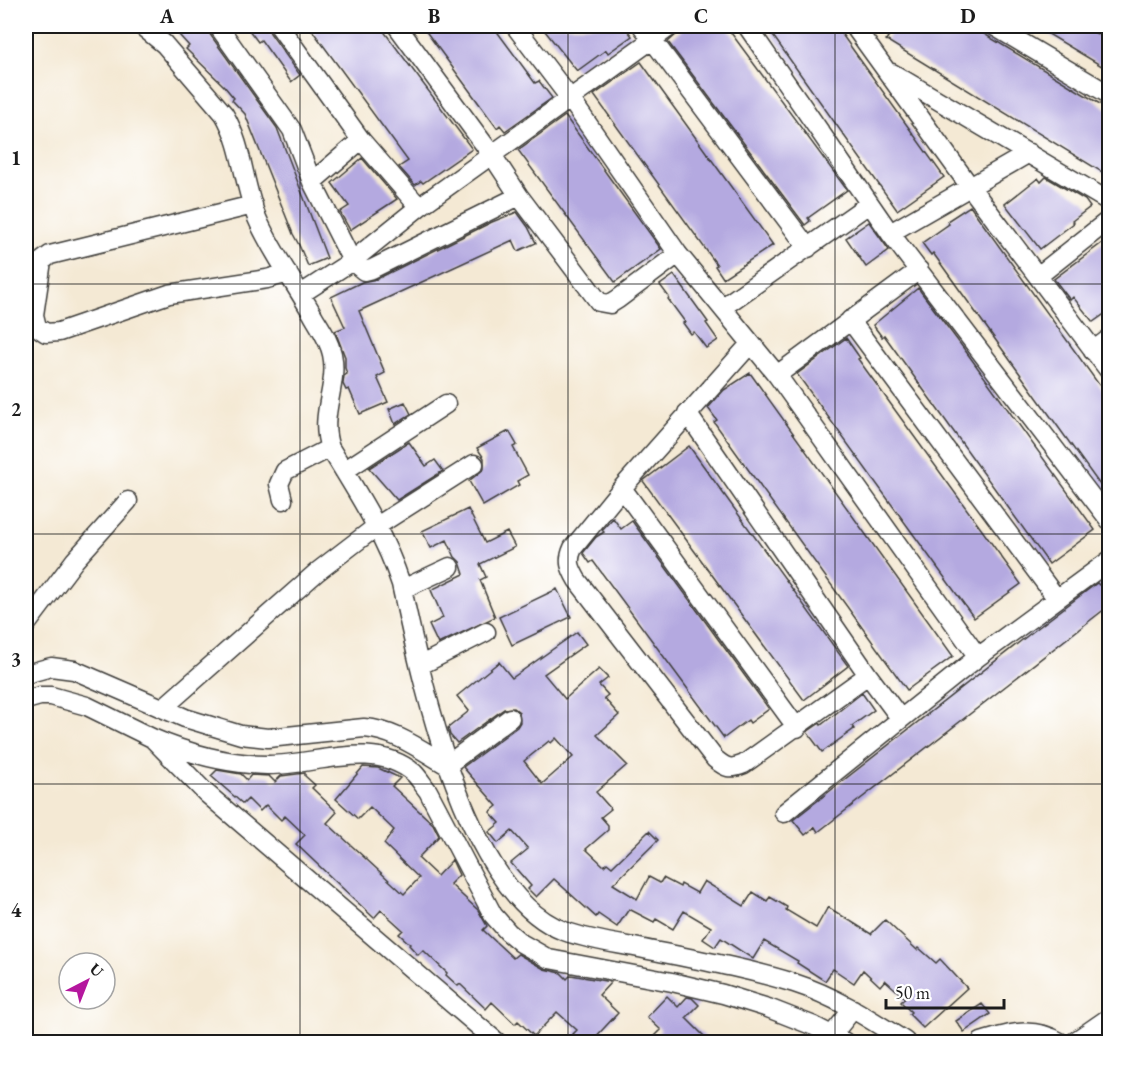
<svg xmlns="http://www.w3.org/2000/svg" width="1135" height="1068" font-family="'EB Garamond',serif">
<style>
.building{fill:#b4a9e0;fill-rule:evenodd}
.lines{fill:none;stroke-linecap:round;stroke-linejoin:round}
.street-casing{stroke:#3c3b38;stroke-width:21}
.street{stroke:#fff;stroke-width:18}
.grid{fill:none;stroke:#1c1c1c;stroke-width:1.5;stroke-opacity:0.55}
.neatline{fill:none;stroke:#1c1c1c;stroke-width:2}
.grid-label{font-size:20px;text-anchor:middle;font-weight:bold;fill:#1c1c1c}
</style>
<rect width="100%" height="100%" fill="#fff"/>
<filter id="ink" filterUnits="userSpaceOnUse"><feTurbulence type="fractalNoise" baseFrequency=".0167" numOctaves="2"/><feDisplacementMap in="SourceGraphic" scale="12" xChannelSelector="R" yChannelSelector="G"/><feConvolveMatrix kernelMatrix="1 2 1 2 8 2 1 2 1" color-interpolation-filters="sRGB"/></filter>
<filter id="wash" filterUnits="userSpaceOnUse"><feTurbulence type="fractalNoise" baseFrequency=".008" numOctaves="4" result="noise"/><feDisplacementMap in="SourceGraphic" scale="24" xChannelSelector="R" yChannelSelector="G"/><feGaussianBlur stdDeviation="1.35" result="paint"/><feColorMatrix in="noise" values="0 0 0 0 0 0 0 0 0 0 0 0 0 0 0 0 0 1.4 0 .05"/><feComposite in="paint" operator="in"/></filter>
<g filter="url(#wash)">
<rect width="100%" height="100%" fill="#f4e9d4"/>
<g id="blocks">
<!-- building -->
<path class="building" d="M171,26H207L209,33L277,128L327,258L308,266L299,245L293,234L245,114L232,100L234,98L224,86L186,49L189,46Z
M246,26H267L270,33L300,75L291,82L261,40L258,42Z
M309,26H380L472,149L423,183L421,181L415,185L399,167L408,161Z
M422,26H493L535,83L539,81L552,98L505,131L500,125L497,128Z
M541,26H624L632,36L608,53L606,50L577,71Z
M686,26H726L847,190L808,218L810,221L805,225L668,42Z
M766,26H836L944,177L897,210Z
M895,26H971L1110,110V177L886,40Z
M1035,26H1083L1110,41V71Z
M641,62L773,245L723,278L715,266L717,265L594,95Z
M565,116L661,249L615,282L518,150Z
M362,158L397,199L350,230L340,212L349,206L332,183Z
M1046,177L1085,200L1090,207L1072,221L1074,223L1040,249L1005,204L1038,178L1041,182Z
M970,206L1110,400V499L933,253L931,255L922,243L949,224L947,221Z
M517,212L528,227L536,243L518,251L513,240L359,311L385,373L377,377L388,402L360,414L349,389L346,390L343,384L344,376L347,374L345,368V357L335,331L345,327L331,297L362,282L377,279L492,222Z
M869,222L889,250L866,267L846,238Z
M1110,237V310L1093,322L1073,297L1070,300L1054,279Z
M674,275L708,322L706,323L718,340L706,348L694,332L691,334L683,323L685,322L668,299L669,297L660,285Z
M918,288L967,353L1095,530L1049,564L884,335L882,337L873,325Z
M846,338L860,358L858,359L1021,584L974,618L797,374Z
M750,373L953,656L907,690L714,422L717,420L708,408L724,390Z
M405,402L411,414L395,424L389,409Z
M509,431L517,445L513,447L528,475L517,481L519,485L483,506L469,481L484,469V458L477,448Z
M409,442L426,466L435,460L443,471L397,500L369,468Z
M689,446L848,666L804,700L643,481Z
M468,509L485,543L507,532L515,547L480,564L486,577L480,580L495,617L438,644L429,625L443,618L431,590L464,574L460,562L455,557L447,540L431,548L422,531Z
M613,518L621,529L632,521L769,709L750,723L748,720L724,738L593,561L590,563L583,553L596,537L604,532L602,530Z
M1110,577V605L818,832L815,827L805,835L793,820L1031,633L1097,583L1099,585Z
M557,589L571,617L512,645L499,617Z
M577,632L586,644L544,674L565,699L599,669L608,678L599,685L608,695L604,698L619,715L597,735L627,765L596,792L611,809L601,817L608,825V830L586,849L604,866L607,863L612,867L649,831L658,840L613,884L637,899L649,877L660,883L663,878L680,887L681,884L697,893L704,881L744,906L753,892L767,901L770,897L787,907L786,910L816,928L828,907L871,934L885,920L917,950L919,948L936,963L940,959L967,988L923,1028L909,1014L911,1012L901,1002L905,998L885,980L880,986L863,970L854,983L833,969L825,981L797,963L798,961L764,941L753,959L721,938L715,947L703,939L711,927L684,911L673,929L656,919L654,922L629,909L617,927L598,914L596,917L554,879L536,897L528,889L531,886L511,863L528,849L512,831L498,843L489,832L500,823L490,812L497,806L463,767L517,727L520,722L519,712L514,708L504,709L457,743L450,735L448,728L469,711L457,696L499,662L512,678ZM556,738L573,757L542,784L524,761L549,741L551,743Z
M862,693L874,710L852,726L854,729L822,752L807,732L820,723L821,725Z
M363,767L378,768L400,778L392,786L433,824L439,836L418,858L437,876L452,860L459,875L450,884L478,910L487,926L483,930L513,958L518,954L544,969L561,973L567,979L571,975L611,982L599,995L618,1013L591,1042H582L573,1034L577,1030L557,1012L534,1036L518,1021L515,1024L492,1002L486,1009L460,984L458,986L446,975L447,973L423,950L418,955L409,945L410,944L399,934L403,930L381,910L374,918L296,844L305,835L285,816L281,820L266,805L260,811L248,799L243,804L211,776L217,770L241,774L247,780L251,775L269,776L275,782L281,776L305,773V776L315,785L312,788L337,812L327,823L404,894L419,878L384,844L394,830L370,807L358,819L336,799Z
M667,996L678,1007L687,997L692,998L699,1005L686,1018L710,1042H649L661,1030L647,1017Z
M982,1004L990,1014L964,1032L956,1021Z"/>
</g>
</g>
<g filter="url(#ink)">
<use href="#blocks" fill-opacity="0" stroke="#3c3b38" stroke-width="1.5"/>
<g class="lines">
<defs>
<path id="street" d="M142,26L164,44L224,114C243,146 243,184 257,218C272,253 296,284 314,317C321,329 329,340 332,354C339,386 318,415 330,448C357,492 385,535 401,584C421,677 465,894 564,931C586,939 611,943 634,947C688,958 742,967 794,983C835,996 870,1019 906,1042
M218,26L292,130L312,182L352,261L364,271L372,269L519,196
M279,26L361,140L419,207
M397,26L492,155L519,196L599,302L610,304L618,299L678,254
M515,26L569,97L678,254L777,375L978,657
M642,26L808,248
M747,26L890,233L1110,521
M854,26L971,188L1110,372
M994,26L1110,95
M892,73L1110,202
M312,182L361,140
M253,205L50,255L42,261L34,315L37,327L46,333L59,332L169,294L267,279L288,273
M890,233L1029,153
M1038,276L1110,219
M301,294L352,261L419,207L671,26
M723,307L869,204
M850,320L1057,599
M751,343L622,488L573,548C567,561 570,568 577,580L715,759C726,768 730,770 744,764L868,675
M1093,351L1110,338
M777,375L919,270
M687,413L868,675L900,718
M344,471L446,404
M622,488L797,728
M283,500L279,484L285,471L330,448
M403,589L450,567
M26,625L75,560L128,501
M421,665L486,632
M26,674L51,667L74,670L185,718L241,735L268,738L364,728C395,730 421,750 447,765
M26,700L40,696H51L87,706L152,738L206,793L497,1042
M163,708L317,572L377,526L474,464
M152,738C187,753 228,764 267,765C315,766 372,738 414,773C419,778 423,785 428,791L493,915L508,932L521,943L549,959L672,982L723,994L768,1008L814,1026L845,1042
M447,765L510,718
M784,813L978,657L1110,560
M832,1035L853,1009
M981,1042C1009,1033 1033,1026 1060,1042
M1074,1042L1110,1017"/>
</defs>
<!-- street casing -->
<use href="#street" class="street-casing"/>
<!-- street -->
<use href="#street" class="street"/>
</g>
</g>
<!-- grid -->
<path class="grid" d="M300,26V1042M568,26V1042M835,26V1042M26,284H1110M26,534H1110M26,784H1110"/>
<!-- margin -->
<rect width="1135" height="1068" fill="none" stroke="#fff" stroke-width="66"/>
<!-- north arrow -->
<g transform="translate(87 981) rotate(42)"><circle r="28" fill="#ffffff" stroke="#a4a4a4" stroke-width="1.5"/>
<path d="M0-4.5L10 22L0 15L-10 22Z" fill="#b5179e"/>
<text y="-9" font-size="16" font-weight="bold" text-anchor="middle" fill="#1c1c1c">U</text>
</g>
<!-- scale -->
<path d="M886 999v9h118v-9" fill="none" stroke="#1c1c1c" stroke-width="3"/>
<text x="895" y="999" font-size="18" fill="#1c1c1c" stroke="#ffffff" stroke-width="4.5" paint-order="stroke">50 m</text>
<rect x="33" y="33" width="1069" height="1002" class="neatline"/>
<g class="grid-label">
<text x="167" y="23">A</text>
<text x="434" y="23">B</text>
<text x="701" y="23">C</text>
<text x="968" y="23">D</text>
<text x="16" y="165">1</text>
<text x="16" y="416">2</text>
<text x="16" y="666">3</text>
<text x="16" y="917">4</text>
</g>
</svg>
